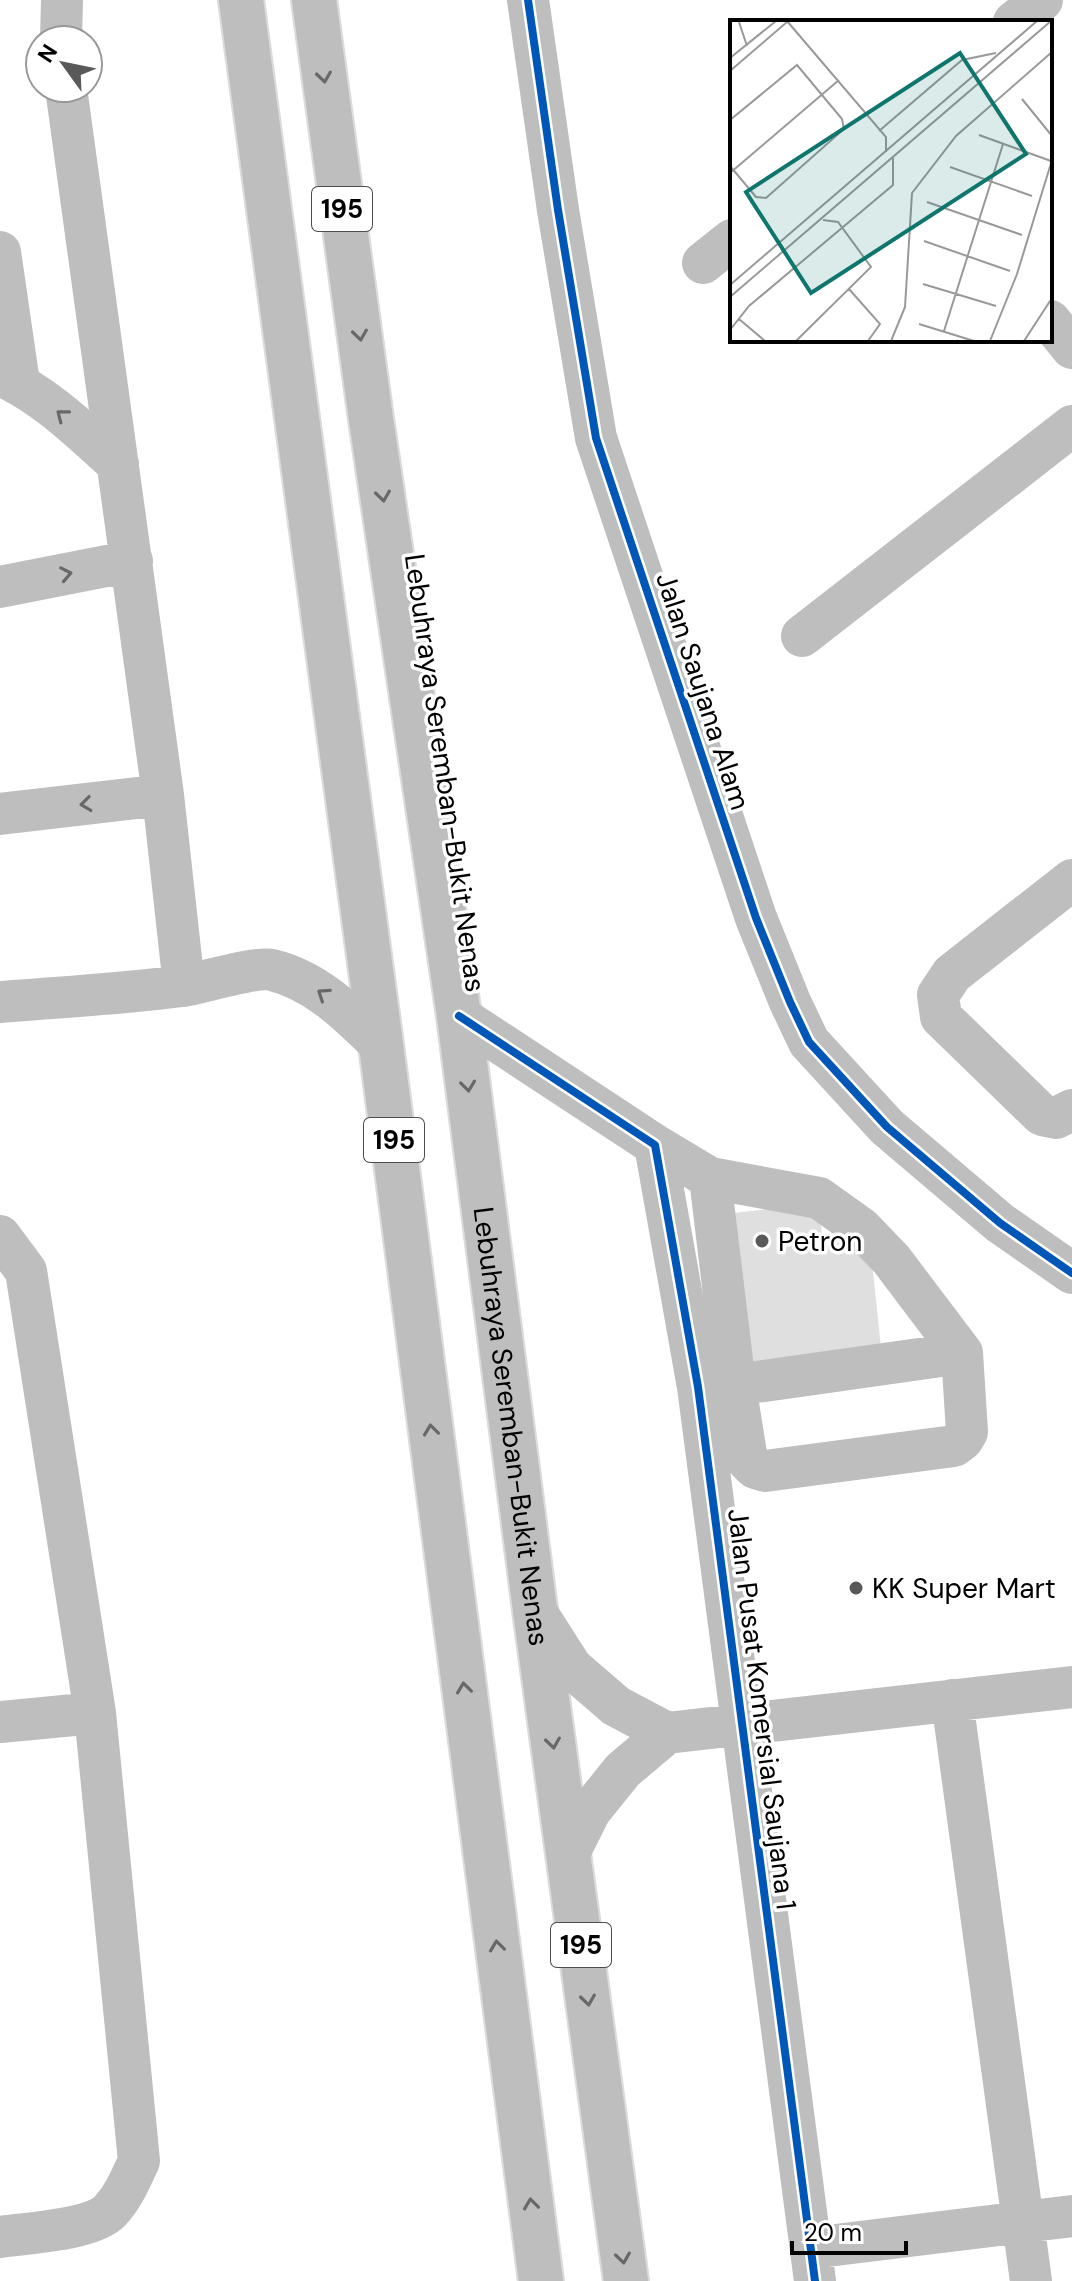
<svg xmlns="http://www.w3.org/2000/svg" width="1072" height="2281" font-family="'DM Sans',sans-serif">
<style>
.building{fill:#dfdfdf}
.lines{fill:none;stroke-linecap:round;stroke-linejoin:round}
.highway-casing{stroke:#dbdbdb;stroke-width:48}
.minor{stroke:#bebebe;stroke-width:42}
.highway{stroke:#bebebe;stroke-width:44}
.cycleway-casing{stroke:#fff;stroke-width:13}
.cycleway{stroke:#0057b8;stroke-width:8}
.oneway{stroke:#686868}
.poi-dot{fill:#595959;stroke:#fff;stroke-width:3}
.labels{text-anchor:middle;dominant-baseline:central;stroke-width:7;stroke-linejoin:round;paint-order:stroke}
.shield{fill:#fff;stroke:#4c4c4c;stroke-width:2}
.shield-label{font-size:26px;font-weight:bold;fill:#000}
.street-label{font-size:28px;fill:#000;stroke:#fff}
.poi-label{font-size:28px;fill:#000;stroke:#fff;text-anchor:start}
.inset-road{fill:none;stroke:#999;stroke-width:2}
.view{fill:#0f766e;fill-opacity:0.15;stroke:#0f766e;stroke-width:4}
.inset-edge{fill:none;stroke:#000;stroke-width:4}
</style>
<rect width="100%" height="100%" fill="#fff"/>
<!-- building -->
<path class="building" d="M820,1203L822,1242L870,1243L882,1357L738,1374L725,1214Z"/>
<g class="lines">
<defs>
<g id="highway">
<path d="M241,0L381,1045L541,2281"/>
<path id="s1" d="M314,0L371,419L459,1016L535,1610L626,2281"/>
</g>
</defs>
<!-- highway casing -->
<use href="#highway" class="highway-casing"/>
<!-- minor -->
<path class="minor" d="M528,0L558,210L596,438L756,918L790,1002L809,1042L887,1127L1000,1223L1072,1273
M1014,22L1042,0
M61,40L62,0
M66,88L163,795L184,986
M0,252L19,383
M703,263L732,240
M1050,321L1072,348
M0,375C45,395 81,431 118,464
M0,587L132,561
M802,636L1072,426
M0,814L163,795
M1072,880L952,974L938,995L941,1017L1042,1115L1056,1118L1072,1110
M0,1002C61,997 122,994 182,986C202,983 257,966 272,970C317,981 349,1014 381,1045
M459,1016L655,1145L710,1178L819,1198L861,1228L891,1259L962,1353L967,1432L962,1440L954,1446L765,1471L755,1468L747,1460L735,1385L710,1178
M655,1145L698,1387L815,2281
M0,1236L26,1271L95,1713L139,2161C131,2178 124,2196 110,2211C92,2230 27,2233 0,2237
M707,1387L735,1385L962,1353
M535,1610L572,1668L616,1706L667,1733
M952,1700L1031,2281
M0,1722L95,1713
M568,1855L590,1811L623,1770L667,1733L1072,1687
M811,2248L1072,2216"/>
<!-- highway -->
<use href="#highway" class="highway"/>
<defs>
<path id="cycleway" d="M528,0L558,210L596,438L756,918L790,1002L809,1042L887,1127L1000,1223L1072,1273
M459,1016L655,1145L698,1387L815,2281"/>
</defs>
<!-- cycleway casing -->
<use href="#cycleway" class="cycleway-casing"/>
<!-- cycleway -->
<use href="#cycleway" class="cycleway"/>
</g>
<!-- one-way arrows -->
<defs><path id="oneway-chevron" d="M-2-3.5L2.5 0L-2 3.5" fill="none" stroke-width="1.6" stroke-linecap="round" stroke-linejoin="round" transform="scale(2)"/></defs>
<g class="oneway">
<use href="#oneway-chevron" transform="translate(324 77) rotate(82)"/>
<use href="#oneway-chevron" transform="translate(360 335) rotate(82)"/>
<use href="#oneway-chevron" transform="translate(62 415) rotate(-142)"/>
<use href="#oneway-chevron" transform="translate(383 496) rotate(82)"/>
<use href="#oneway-chevron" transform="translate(66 574) rotate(-11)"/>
<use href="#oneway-chevron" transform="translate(86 804) rotate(173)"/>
<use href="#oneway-chevron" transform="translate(323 994) rotate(-146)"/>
<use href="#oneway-chevron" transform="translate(468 1086) rotate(83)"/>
<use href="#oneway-chevron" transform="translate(431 1430) rotate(-97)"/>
<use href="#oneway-chevron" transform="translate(464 1688) rotate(-97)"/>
<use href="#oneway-chevron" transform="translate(553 1743) rotate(82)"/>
<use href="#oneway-chevron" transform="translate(497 1946) rotate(-97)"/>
<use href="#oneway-chevron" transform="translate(588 2000) rotate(82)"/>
<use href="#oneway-chevron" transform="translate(531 2204) rotate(-97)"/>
<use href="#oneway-chevron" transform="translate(623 2258) rotate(82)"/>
</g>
<!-- markers -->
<g class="poi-dot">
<circle cx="762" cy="1241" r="8"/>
<circle cx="856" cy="1588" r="8"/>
</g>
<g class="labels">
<!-- shield labels -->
<g class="shield">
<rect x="312" y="187" width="60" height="44" rx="6"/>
<rect x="364" y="1118" width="60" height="44" rx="6"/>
<rect x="551" y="1923" width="60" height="44" rx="6"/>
</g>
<g class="shield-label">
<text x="342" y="209">195</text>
<text x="394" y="1140">195</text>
<text x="581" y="1945">195</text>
</g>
<!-- street labels -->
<g class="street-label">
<text transform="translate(703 691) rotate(72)">Jalan Saujana Alam</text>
<text transform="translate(445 773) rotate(82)">Lebuhraya Seremban-Bukit Nenas</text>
<text stroke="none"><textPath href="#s1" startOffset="1440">Lebuhraya Seremban-Bukit Nenas</textPath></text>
<text transform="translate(762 1709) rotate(83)">Jalan Pusat Komersial Saujana 1</text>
</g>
<!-- poi labels -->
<g class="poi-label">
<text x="778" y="1241">Petron</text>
<text x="872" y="1588">KK Super Mart</text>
</g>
</g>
<!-- overview -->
<g transform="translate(730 20)">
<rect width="322" height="322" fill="#fff"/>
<path class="inset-road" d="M57,1L156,117V132M9,2L17,26M0,38L46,1M0,51L57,2M292,79L322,116M0,100L67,45L112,99L114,109L36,178L26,177L0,146M149,111L232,40L266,33M249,115L321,141M220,147L302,176M0,153L109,60M197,182L292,215M194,221L280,251M193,264L266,286M0,265L307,1M119,269L150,304L138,321M0,277L321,1M9,299L35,321M189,304L244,321M0,310L19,286L163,165V138M214,311L273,124M66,321L141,247L108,202L93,200M161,321L175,287L182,173L226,116L322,32M260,321L287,254L322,140M294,321L322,278"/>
<path class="view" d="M230,33L296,134L81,273L16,172Z"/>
<rect width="322" height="322" class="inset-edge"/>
</g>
<!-- north arrow -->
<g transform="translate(64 64) rotate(303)"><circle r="38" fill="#ffffff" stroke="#999999" stroke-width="2"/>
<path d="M0-6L14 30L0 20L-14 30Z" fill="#595959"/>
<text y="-12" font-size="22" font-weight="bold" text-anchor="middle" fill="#000000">N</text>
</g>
<!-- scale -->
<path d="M792 2241v12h114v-12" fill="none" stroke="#000000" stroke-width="4"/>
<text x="804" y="2241" font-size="24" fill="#000000" stroke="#ffffff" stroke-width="6" paint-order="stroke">20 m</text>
</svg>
